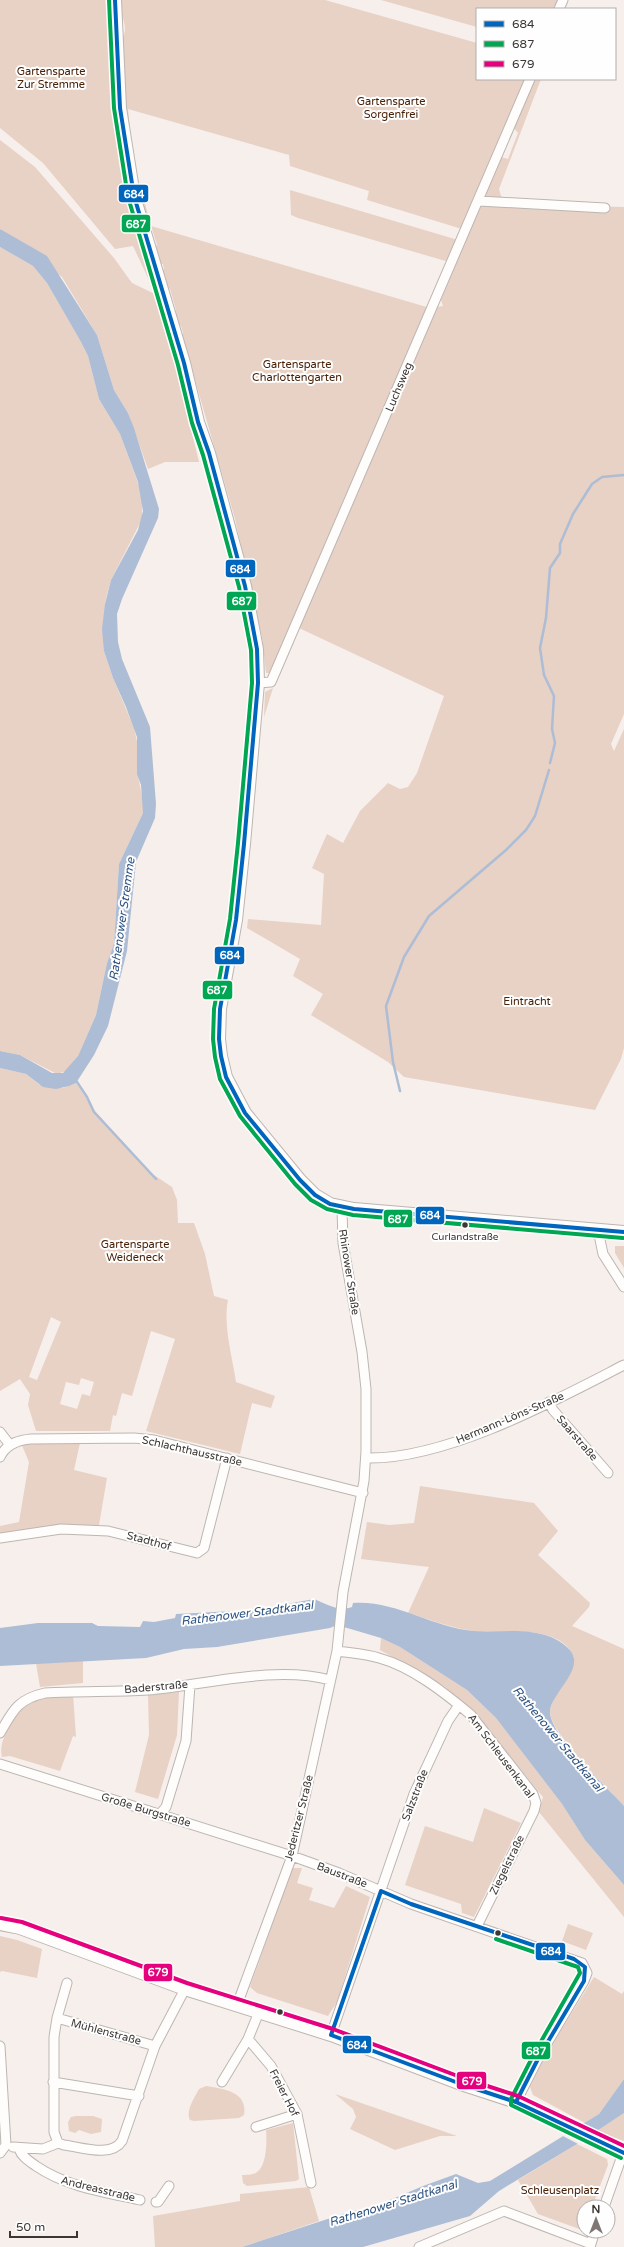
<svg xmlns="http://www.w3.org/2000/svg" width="624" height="2247" font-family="'Varela Round',sans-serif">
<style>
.green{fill:#e8d1c5;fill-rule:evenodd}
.water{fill:#adbdd5}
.pier{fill:#f7efeb}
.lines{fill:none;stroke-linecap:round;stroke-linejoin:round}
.stream{stroke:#adbdd5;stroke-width:2.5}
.minor-casing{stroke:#bcb6b2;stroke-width:11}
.major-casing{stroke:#bcb6b2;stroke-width:14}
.minor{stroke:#fefdfc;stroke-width:9}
.major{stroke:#fefdfc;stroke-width:12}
.bus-1-casing{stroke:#fefefe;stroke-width:7}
.bus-2-casing{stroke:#fefefe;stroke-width:7}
.bus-3-casing{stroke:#fefefe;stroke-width:7}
.bus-1{stroke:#0065bd;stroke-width:4}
.bus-2{stroke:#00a651;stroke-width:4}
.bus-3{stroke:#e5007d;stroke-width:4}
.bus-dot{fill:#3d3734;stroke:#fefefe;stroke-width:1.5}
.labels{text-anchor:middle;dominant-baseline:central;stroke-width:4;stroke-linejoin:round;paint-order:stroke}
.bus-label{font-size:10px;fill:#3d3734;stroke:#fefefe}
.park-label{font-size:11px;fill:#492107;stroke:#fefefe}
.street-label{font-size:11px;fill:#3d3734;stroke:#fefefe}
.water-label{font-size:12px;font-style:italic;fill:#2e5381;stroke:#fefefe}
.line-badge{stroke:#fefefe;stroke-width:1.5}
.badge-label{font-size:11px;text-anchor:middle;font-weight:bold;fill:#fff}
</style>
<rect width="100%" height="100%" fill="#f7efeb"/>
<path class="green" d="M0,0H109L115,130L131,211L152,282L149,280L133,246L115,249L43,163L0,128Z
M122,0H325L477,43V79H526L462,229L367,200L369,191L290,166L289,155L128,109L133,157L126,111L123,37C127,28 124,23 122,14C121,10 122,4 122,0Z
M381,0H560L556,9H477V27Z
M533,79H541L499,189L501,196L507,200L486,197L484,196L501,157L508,159L518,133L513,127Z
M0,140L35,167L114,258L132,283L157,295L184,386L188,417L199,462H165L148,469L128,413L114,390L97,335L62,277L0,229Z
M290,190L458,240L449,262L298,218L291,215Z
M144,200L151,226L430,308L272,673H266L262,637L235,519L182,335L183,333L181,326L178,324L175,312L176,310L170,289L166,287L162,270L164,269L163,264H159L155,247L157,245L151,226L148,225L142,203Z
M482,204L624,207V714L611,744L614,751L624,729V1048L621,1059L595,1110L404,1077L388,1062L311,1015L323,994L293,976L300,959L247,928L248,919L321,925L324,874L312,868L327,834L343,843L360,811L388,783L400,789L408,787L417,773L444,696L299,628L436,307L443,306L441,300L480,206Z
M0,247L33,266L47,283L81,342L88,356L99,399L120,434L142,494V519L111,580L107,594L105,604L104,651L113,678L134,728L138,746L137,770L143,802V813L119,864L114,945L107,963L96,1015L78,1056L66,1071L57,1074L20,1055L0,1051Z
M273,688L264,717L265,692Z
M0,1068L26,1074L40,1085L63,1088L76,1083L95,1111L151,1173L172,1187L177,1200L178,1223H194L205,1254L214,1296L228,1300C223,1326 232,1355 236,1382L275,1396L271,1408L252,1403L240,1454L146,1431L175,1339L151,1331L132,1396L122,1393L116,1416L113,1415L110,1431H36L28,1405L30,1394L20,1379L0,1391ZM51,1317L61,1322L37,1380L29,1377ZM81,1378L94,1382L90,1396L82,1394L77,1409L60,1404L66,1382L79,1385Z
M615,1246H624V1268L615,1253Z
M21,1443H80L74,1470L107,1478L99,1525H60L0,1535V1526L19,1522L29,1462Z
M420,1486L534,1503L558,1531L538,1555L590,1603L589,1607L572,1626L624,1649V1806C607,1787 553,1736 550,1713C549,1705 569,1667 574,1657C559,1622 501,1634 473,1631C451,1628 429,1619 408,1613L429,1567L361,1559L367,1522L389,1525L414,1523Z
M381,1638L400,1647L467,1690L496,1718L562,1804L585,1840L624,1885V1917L539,1812L543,1797L471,1709L444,1686L380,1650Z
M83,1661V1683L40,1687L36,1663Z
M179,1692L177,1735L158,1799L135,1792L149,1735L148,1695Z
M73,1694L76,1737L73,1736L60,1771L10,1756L2,1757C0,1749 2,1741 6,1733C25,1696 34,1698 73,1694Z
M484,1808L521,1823L474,1917L462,1913L461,1904L405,1885L425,1826L473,1842Z
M292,1868H302L297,1883L313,1888L309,1900L334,1908L346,1886L370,1897L337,2002L328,2016L257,1993L250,1987Z
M568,1924L593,1933L586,1950L562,1941Z
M0,1936L17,1940L42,1949L37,1978L2,1971L0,1972Z
M594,1977L622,1994L624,1991V2079L599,2114L585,2123L533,2095L530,2087L547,2053Z
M206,2086C223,2089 248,2091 244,2115L239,2118L194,2121L190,2120C185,2111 195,2097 199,2089Z
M335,2094L457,2136H440L395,2150L350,2129L356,2117L353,2109Z
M624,2113V2141L596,2131Z
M76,2116H93L102,2119L101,2132L91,2134L79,2130L75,2133L69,2131L68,2122L71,2117Z
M293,2123L299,2179L296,2181L247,2186L243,2183L242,2175C246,2175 254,2175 257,2172C267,2166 267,2139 266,2130Z
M577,2144L607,2159L608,2165L592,2207H584V2229L582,2230L538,2214L518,2180Z
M309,2187L319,2221L242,2247H155L153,2216L240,2201V2194Z"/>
<path class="water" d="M0,229L47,256L97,335L114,390L128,413L134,428L159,509L158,518L122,599L117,614L118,642L122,659L150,727L156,804L155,818L136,862L127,951L108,1026L94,1055L76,1083L69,1086L56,1089L43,1087L26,1074L0,1068V1051L20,1055L52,1073H63L78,1056L96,1015L107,963L114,944L119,864L143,813L141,785L137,774V737L126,707L113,678L104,651L102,629L105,604L111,580L138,530L143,511L138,482L120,434L99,399L88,356L81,342L47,283L33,266L0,247Z
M314,1599C327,1604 338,1612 352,1607L353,1603C395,1600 432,1627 473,1631C500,1633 525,1627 551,1637C558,1640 568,1646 572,1653C583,1672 548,1696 550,1714C554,1739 606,1786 624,1806V1885L585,1840L562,1804L496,1718L467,1690L400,1647L381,1638L337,1625L330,1628L217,1647L184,1649L146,1658L0,1666V1628L38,1623H92L98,1626L140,1627L143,1621L154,1622L175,1618L176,1614L234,1611L235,1614L242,1615L244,1612Z
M624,2079V2113L577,2144L499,2191L470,2216L363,2247H242L346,2213L376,2206L423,2186L456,2174L478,2183L490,2181L599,2114Z"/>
<path class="pier" d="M579,2124L597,2133L580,2145L561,2135Z"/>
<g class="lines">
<path class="stream" d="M550,763L555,743L552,729L554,696L544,675L540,648L546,618L550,568L560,553V544L573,514L592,484L602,477L624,475
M75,1079L87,1097L94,1112L156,1179
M400,1091L393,1062L386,1006L404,957L429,916L506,850L526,830L535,816L549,770"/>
<g class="minor-casing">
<path id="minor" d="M559,9L563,0
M479,201L605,208
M258,683L271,682L530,79
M598,1230L603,1254L624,1287
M549,1402L553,1410L608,1473
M0,1432L10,1445
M0,1457C6,1444 18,1440 31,1439L134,1438L154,1440L363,1493
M366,1458C446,1460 554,1401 624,1365
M0,1538L61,1529L108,1531L197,1553L204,1548L227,1458
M337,1651C350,1653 366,1654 379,1658C412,1667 445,1693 471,1715L533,1794L536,1803L534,1811L477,1926
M0,1733C13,1710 18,1699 45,1693C79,1691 114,1692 148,1690C205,1685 275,1665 330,1680
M0,1764L292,1856L339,1873L411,1904L582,1963L587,1973L584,1981L540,2055L516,2102
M160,1814L166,1807L186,1741L190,1685
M67,1983L57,2018L54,2037V2132L58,2143L64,2145C81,2147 111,2158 122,2141L155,2046L185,1989
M237,2005L292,1856L337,1651L343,1592L364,1481L366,1451V1389L362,1352L343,1243L342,1208
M259,2012L248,2039L271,2066L297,2114L311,2183
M57,2018L155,2046
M331,2035L414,1794L448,1721L459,1705
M0,2046L6,2145L0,2153
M53,2082L139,2096
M222,2082L248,2039
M256,2127L297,2114
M13,2147L43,2149L58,2143
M19,2149C22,2157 29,2161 36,2166C67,2187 104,2192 140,2200
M156,2202H158L169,2186
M604,2207L623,2153
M419,2247L504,2211L591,2244
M590,2247L595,2231"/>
</g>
<g class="major-casing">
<path id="major" d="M115,0L120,108L134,196L184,363L198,422L209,453L245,586L257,649L258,683L244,844L236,920L220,1009L219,1039L221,1056L226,1077L245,1113L300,1180L315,1195L330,1204L354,1209L624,1232
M0,1924L20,1928L185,1989L331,2035L461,2084L516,2102L624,2153"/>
</g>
<use href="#minor" class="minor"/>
<use href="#major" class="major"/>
<g class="bus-1-casing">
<path id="bus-1" d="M115,0L120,108L134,196L184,363L198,422L209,453L245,586L257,649L258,683L244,844L236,920L220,1009L219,1039L221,1056L226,1077L245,1113L300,1180L315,1195L330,1204L354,1209L624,1232
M381,1891L411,1904L574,1959L585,1967L584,1981L540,2055L516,2102L461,2084L331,2035Z
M516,2102L624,2153"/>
</g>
<g class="bus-2-casing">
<path id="bus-2" d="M109,0L114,108L128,197L178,365L192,423L203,455L239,587L251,650L252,683L238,843L230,919L214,1009L213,1039L215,1057L220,1079L240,1116L295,1184L311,1200L327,1209L353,1215L623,1238
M496,1939L572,1965L578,1967L580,1973L535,2052L511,2099V2105L621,2158"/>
</g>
<g class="bus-3-casing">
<path id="bus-3" d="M1,1918L22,1922L187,1983L333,2029L463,2078L518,2096L624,2146"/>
</g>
<use href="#bus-1" class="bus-1"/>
<use href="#bus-2" class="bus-2"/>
<use href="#bus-3" class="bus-3"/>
</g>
<g class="bus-dot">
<circle cx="465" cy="1225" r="3.5"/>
<circle cx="498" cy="1933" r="3.5"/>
<circle cx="280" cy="2012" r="3.5"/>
</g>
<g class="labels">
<g class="bus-label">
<text x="465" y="1237">Curlandstraße</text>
</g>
<g class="park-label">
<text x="51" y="71">Gartensparte<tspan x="51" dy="13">Zur Stremme</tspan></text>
<text x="391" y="101">Gartensparte<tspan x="391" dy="13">Sorgenfrei</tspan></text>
<text x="297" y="364">Gartensparte<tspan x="297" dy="13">Charlottengarten</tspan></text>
<text x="527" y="1001">Eintracht</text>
<text x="135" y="1244">Gartensparte<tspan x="135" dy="13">Weideneck</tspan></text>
<text x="560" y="2190">Schleusenplatz</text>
</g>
<g class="street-label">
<text transform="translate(399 387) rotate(-67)">Luchsweg</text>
<text transform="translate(349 1272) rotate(81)">Rhinower Straße</text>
<text transform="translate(510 1418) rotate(-23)">Hermann-Löns-Straße</text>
<text transform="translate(577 1438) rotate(49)">Saarstraße</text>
<text transform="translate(192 1451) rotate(13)">Schlachthausstraße</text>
<text transform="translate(149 1541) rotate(15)">Stadthof</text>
<text transform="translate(156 1687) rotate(-5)">Baderstraße</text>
<text transform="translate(501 1756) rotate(53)">Am Schleusenkanal</text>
<text transform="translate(415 1795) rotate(-69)">Salzstraße</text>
<text transform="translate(146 1810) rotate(17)">Große Burgstraße</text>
<text transform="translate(299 1818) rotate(-76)">Jederitzer Straße</text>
<text transform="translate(507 1865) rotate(-64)">Ziegelstraße</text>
<text transform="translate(342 1875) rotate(21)">Baustraße</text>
<text transform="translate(106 2032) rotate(15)">Mühlenstraße</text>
<text transform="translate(284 2093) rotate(63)">Freier Hof</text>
<text transform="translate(98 2189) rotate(14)">Andreasstraße</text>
</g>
<g class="water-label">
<text transform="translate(122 919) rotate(-82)">Rathenower Stremme</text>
<text transform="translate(247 1613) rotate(-7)">Rathenower Stadtkanal</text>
<text transform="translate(558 1739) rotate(50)">Rathenower Stadtkanal</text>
<text transform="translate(393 2203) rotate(-17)">Rathenower Stadtkanal</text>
</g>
</g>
<g class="line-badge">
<rect x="118" y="184" width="31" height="19" rx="4" fill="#0065bd"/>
<rect x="121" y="214" width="30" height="19" rx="4" fill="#00a651"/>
<rect x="225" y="559" width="31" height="19" rx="4" fill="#0065bd"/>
<rect x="226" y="591" width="31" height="20" rx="4" fill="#00a651"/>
<rect x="214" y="946" width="31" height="19" rx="4" fill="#0065bd"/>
<rect x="202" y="980" width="31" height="20" rx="4" fill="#00a651"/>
<rect x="415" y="1206" width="30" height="19" rx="4" fill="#0065bd"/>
<rect x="383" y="1209" width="30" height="19" rx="4" fill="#00a651"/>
<rect x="535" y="1942" width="31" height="19" rx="4" fill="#0065bd"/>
<rect x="143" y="1963" width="30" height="19" rx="4" fill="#e5007d"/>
<rect x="342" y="2035" width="30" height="19" rx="4" fill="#0065bd"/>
<rect x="521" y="2041" width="30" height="19" rx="4" fill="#00a651"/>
<rect x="456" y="2071" width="31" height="19" rx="4" fill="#e5007d"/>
</g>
<g class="badge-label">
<text x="134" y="198">684</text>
<text x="136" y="228">687</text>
<text x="240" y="573">684</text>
<text x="242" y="605">687</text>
<text x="230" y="959">684</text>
<text x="217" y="994">687</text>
<text x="430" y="1219">684</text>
<text x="398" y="1223">687</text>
<text x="551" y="1955">684</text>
<text x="158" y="1976">679</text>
<text x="357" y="2049">684</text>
<text x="536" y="2055">687</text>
<text x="472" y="2085">679</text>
</g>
<rect x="476" y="8" width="140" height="72" fill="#fefefe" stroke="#b1aead"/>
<rect x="484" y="21" width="20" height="6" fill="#0065bd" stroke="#b1aead"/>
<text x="512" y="28" font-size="12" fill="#3d3734">684</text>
<rect x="484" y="41" width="20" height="6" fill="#00a651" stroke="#b1aead"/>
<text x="512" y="48" font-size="12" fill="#3d3734">687</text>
<rect x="484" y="61" width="20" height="6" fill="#e5007d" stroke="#b1aead"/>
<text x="512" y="68" font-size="12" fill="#3d3734">679</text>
<g transform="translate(596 2219)"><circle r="19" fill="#fefefe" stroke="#b1aead"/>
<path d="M0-3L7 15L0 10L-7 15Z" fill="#7e7774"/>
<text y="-6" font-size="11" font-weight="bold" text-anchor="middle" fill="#3d3734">N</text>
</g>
<path d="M10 2231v6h67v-6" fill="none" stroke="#3d3734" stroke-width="2"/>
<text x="16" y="2231" font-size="12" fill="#3d3734" stroke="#fefefe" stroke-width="3" paint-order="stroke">50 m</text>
</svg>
